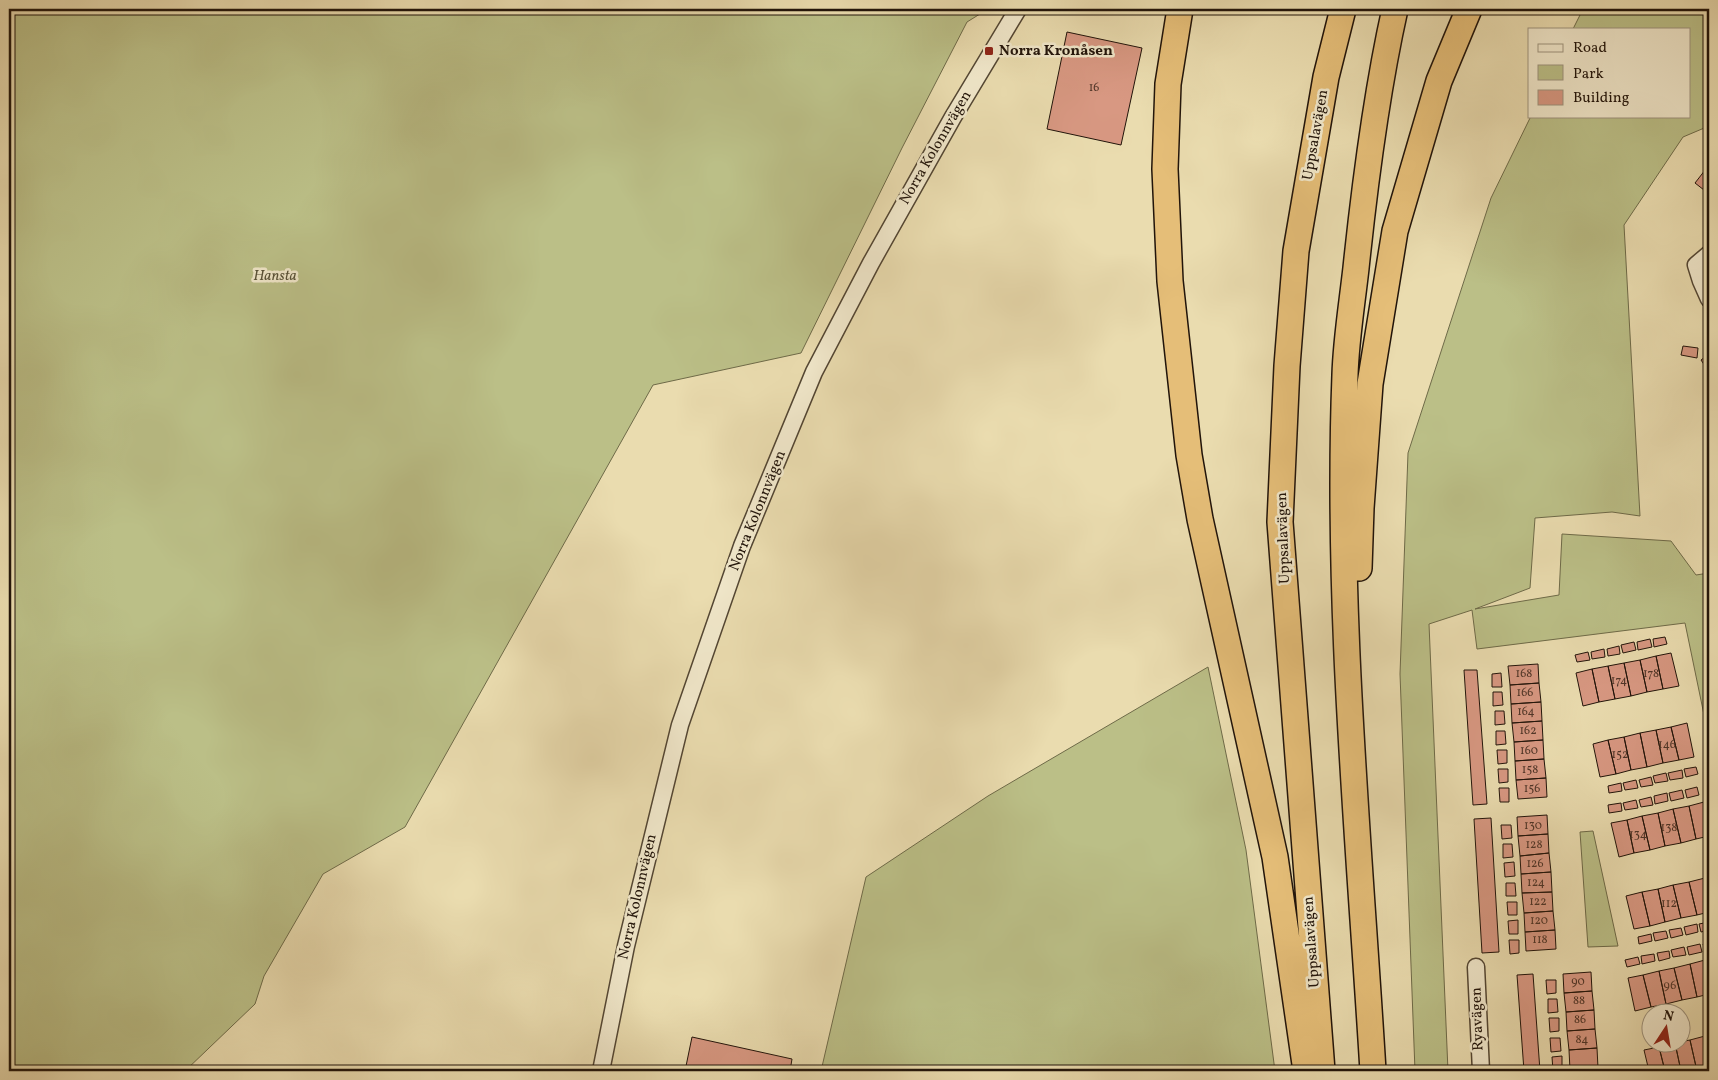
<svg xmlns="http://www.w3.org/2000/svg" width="1718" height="1080" font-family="Vollkorn,serif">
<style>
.green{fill:#bbbf87;stroke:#6e6a48}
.building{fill:#d89882;stroke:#21140a}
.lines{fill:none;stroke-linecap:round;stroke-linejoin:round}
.minor-casing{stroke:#534633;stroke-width:19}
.highway-casing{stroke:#21140a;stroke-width:28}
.minor{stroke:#f1e8cb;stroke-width:16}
.highway{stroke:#e5be78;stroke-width:25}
.poi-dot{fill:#8f2418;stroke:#f1e8cb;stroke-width:2}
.labels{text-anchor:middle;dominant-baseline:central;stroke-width:5;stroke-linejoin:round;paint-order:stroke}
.number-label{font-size:12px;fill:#4f3528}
.poi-label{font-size:15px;font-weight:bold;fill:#21140a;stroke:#f1e8cb;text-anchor:start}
.street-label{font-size:15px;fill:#21140a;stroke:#f1e8cb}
.park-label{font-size:15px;font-style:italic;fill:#575036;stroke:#f1e8cb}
</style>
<rect width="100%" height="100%" fill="#eadcaf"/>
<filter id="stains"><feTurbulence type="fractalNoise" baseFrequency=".004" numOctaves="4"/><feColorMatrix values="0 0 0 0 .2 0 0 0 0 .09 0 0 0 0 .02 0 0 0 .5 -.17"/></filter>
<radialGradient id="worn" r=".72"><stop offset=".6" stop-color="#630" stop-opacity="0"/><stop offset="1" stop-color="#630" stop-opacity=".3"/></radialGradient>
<path class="green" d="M9,9H988L967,22L902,148L801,353L653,385L405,827L323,874L264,976L255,1004L185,1071H9Z
M1583,9H1709V126L1683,137L1624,225L1640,516L1612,512L1535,518L1530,588L1475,609L1559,595L1562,534L1671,541L1696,575L1709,573V739L1685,623L1477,649L1472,610L1429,624L1448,1071H1415L1400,674L1408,453L1491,198L1531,116H1689V29H1573Z
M1208,667L1246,850L1275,1071H821L866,877L988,796Z
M1593,831L1618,946L1588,947L1580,832Z"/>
<path class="building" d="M1067,32L1142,48L1121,145L1047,129Z
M1709,165V184L1704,190L1695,183Z
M1683,346L1698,348L1697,358L1681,355Z
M1709,354V372L1701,360Z
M1665,637L1667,644L1654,647L1653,639Z
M1650,639L1652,647L1638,650L1637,642Z
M1634,642L1636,650L1623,653L1621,645Z
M1619,646L1620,654L1608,656L1607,649Z
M1604,649L1605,657L1592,659L1591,652Z
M1588,652L1590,660L1577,662L1575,655Z
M1671,653L1679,686L1663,689L1656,656Z
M1656,656L1663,689L1647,692L1640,660Z
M1640,660L1647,692L1631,696L1624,663Z
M1624,663L1631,696L1615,699L1608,666Z
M1538,664L1539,683L1510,685L1508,666Z
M1608,666L1615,699L1599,702L1592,669Z
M1592,669L1599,702L1583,706L1576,673Z
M1464,670H1477L1487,804L1473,805Z
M1501,673L1502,687H1492V674Z
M1539,683L1541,702L1511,704L1510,685Z
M1493,692H1502L1503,705L1493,706Z
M1541,702L1542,721L1512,723L1511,704Z
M1495,711H1504L1505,724L1495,725Z
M1542,721L1543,740L1514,742L1512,723Z
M1687,723L1694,757L1679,760L1671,727Z
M1671,727L1679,760L1663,763L1656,730Z
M1656,730L1663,763L1647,767L1640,733Z
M1496,731H1505L1506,744L1496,745Z
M1640,733L1647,767L1631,770L1624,737Z
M1624,737L1631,770L1616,774L1608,740Z
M1543,740L1544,759L1515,761L1514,742Z
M1608,740L1616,774L1600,777L1593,744Z
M1497,750H1507V763L1498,764Z
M1544,759L1546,778L1516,780L1515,761Z
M1696,767L1698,774L1686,777L1684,769Z
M1498,769H1508V782L1499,783Z
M1682,770L1683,778L1670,780L1668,773Z
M1666,773L1668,781L1655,783L1653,776Z
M1651,777L1653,785L1641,787L1639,780Z
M1546,778L1547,797L1518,799L1516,780Z
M1636,780L1638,788L1625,790L1623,783Z
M1621,783L1622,791L1609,793L1608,786Z
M1697,787L1699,795L1687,798L1685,790Z
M1499,788H1509V802H1500Z
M1682,790L1684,798L1671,801L1669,793Z
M1667,793L1668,801L1655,804L1654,796Z
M1651,797L1653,805L1641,807L1639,800Z
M1636,800L1638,808L1625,810L1623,803Z
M1704,802L1709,826V836L1696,839L1689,806Z
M1621,803L1622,811L1609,813L1608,805Z
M1689,806L1696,839L1681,843L1673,809Z
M1673,809L1681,843L1665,846L1658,813Z
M1658,813L1665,846L1650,850L1642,816Z
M1547,815L1548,834L1518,836L1517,817Z
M1642,816L1650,850L1634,853L1627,820Z
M1491,818L1499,952L1482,953L1474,819Z
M1627,820L1634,853L1619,857L1611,823Z
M1501,825H1511L1512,838L1502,839Z
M1548,834L1549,853L1520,856L1518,836Z
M1503,844H1512L1513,857L1503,858Z
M1549,853L1551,872L1521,874L1520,856Z
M1514,862L1515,876L1505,877L1504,863Z
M1551,872L1552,892L1522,893L1521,874Z
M1709,877V897L1705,878Z
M1705,878L1709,897V912L1697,915L1689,882Z
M1689,882L1697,915L1681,918L1673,885Z
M1506,883H1515L1516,896H1506Z
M1673,885L1681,918L1665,922L1658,889Z
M1658,889L1665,922L1650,926L1642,892Z
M1552,892L1553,911L1524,913L1522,893Z
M1642,892L1650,926L1634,929L1626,896Z
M1507,902H1517V915H1508Z
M1553,911L1555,930L1525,932L1524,913Z
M1518,920V934H1509L1508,921Z
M1709,922V930L1701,932L1699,924Z
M1697,924L1698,932L1686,935L1684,927Z
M1681,928L1683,935L1671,938L1669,930Z
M1555,930L1556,949L1526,951L1525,932Z
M1666,931L1668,938L1655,941L1653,933Z
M1651,934L1652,941L1639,944L1638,937Z
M1509,940H1519V953L1510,954Z
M1709,942V950L1705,951L1703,944Z
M1700,944L1702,952L1689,955L1687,947Z
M1684,947L1686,955L1673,957L1671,950Z
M1669,951L1670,958L1659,961L1657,953Z
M1654,954L1655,961L1642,964L1641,956Z
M1638,957L1640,964L1627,967L1625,960Z
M1705,960L1709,979V994L1697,997L1690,964Z
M1705,960H1709V979Z
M1690,964L1697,997L1682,1000L1674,968Z
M1674,968L1682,1000L1666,1004L1659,971Z
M1659,971L1666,1004L1651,1007L1643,975Z
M1591,972L1592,991L1564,993L1563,974Z
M1533,974L1540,1071H1524L1517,975Z
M1643,975L1651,1007L1635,1011L1628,978Z
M1546,980H1556V993L1547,994Z
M1592,991L1594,1010L1566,1012L1564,993Z
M1548,999H1557L1558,1012L1548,1013Z
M1594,1010L1595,1029L1567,1031L1566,1012Z
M1549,1018H1559V1031L1550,1032Z
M1595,1029L1597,1048L1569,1050L1567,1031Z
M1705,1036L1709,1053V1069L1697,1071L1690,1040Z
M692,1037L792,1059L790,1071H685Z
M1550,1038H1560L1561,1051L1551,1052Z
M1690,1040L1697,1071H1681L1675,1043Z
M1675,1043L1681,1071H1665L1659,1047Z
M1659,1047L1665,1071H1649L1644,1050Z
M1597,1048L1598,1068L1570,1070L1569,1050Z
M1562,1056V1070L1553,1071L1552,1057Z
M1598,1068L1599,1071H1570V1070Z"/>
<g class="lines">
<g class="minor-casing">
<path id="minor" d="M1709,254L1696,265L1701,281L1709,299
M1476,967L1481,1071
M601,1071L626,946L680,725L742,546L814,372L871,263L953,117L1018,9"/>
</g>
<g class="highway-casing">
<path id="highway" d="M1180,9L1168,84L1165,169L1170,281L1189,455L1200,519L1275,857L1306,1071
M1359,568L1361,508L1370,384L1395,231L1439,81L1469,9
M1322,1071L1280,522L1287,366L1296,251L1326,77L1343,9
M1373,1071C1359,840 1336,607 1345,375C1346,340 1352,304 1356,268C1365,182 1376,94 1395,9"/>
</g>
<use href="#minor" class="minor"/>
<use href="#highway" class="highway"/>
</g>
<rect class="poi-dot" x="984" y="46" width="10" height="10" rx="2.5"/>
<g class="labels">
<g class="number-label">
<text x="1094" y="88">16</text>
<text x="1524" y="674">168</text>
<text x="1651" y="674">178</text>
<text x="1619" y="681">174</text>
<text x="1525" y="693">166</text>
<text x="1526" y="712">164</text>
<text x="1528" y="731">162</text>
<text x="1667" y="745">146</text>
<text x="1529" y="751">160</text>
<text x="1620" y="755">152</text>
<text x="1530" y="770">158</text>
<text x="1532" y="789">156</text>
<text x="1533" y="826">130</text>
<text x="1669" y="828">138</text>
<text x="1638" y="835">134</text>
<text x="1534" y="845">128</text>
<text x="1535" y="864">126</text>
<text x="1536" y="883">124</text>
<text x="1538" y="902">122</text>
<text x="1669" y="904">112</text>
<text x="1539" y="921">120</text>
<text x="1540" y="940">118</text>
<text x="1578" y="982">90</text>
<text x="1670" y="986">96</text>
<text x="1579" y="1001">88</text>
<text x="1580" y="1020">86</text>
<text x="1582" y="1040">84</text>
</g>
<g class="poi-label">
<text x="999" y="51">Norra Kronåsen</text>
</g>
<g class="street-label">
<text transform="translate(1316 135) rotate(-80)">Uppsalavägen</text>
<text transform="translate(936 148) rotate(-60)">Norra Kolonnvägen</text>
<text transform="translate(758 511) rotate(-68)">Norra Kolonnvägen</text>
<text transform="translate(1284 538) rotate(-92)">Uppsalavägen</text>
<text transform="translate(638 897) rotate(-77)">Norra Kolonnvägen</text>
<text transform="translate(1312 942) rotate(-94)">Uppsalavägen</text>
<text transform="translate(1478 1019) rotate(-92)">Ryavägen</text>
</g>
<g class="park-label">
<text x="275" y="276">Hansta</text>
</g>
</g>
<rect width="1718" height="1080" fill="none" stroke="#eadcaf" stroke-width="30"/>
<rect x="10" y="10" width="1698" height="1060" fill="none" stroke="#21140a" stroke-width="2.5"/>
<rect x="15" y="15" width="1688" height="1050" fill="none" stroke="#21140a"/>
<rect x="1528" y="28" width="162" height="90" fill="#f1e8cb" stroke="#9e937e"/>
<rect x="1538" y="44" width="25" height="8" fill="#f1e8cb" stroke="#9e937e"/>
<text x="1573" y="52" font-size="15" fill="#21140a">Road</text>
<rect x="1538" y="65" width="25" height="15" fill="#bbbf87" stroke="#9e937e"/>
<text x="1573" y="78" font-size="15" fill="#21140a">Park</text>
<rect x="1538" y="90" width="25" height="15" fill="#d89882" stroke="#9e937e"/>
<text x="1573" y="102" font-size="15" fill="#21140a">Building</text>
<g transform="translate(1666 1028) rotate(12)"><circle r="24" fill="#f1e8cb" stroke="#9e937e"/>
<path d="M0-4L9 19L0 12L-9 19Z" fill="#8f2418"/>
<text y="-8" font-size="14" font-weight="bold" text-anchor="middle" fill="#21140a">N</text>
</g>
<rect width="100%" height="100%" filter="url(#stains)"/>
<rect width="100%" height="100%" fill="url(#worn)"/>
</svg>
